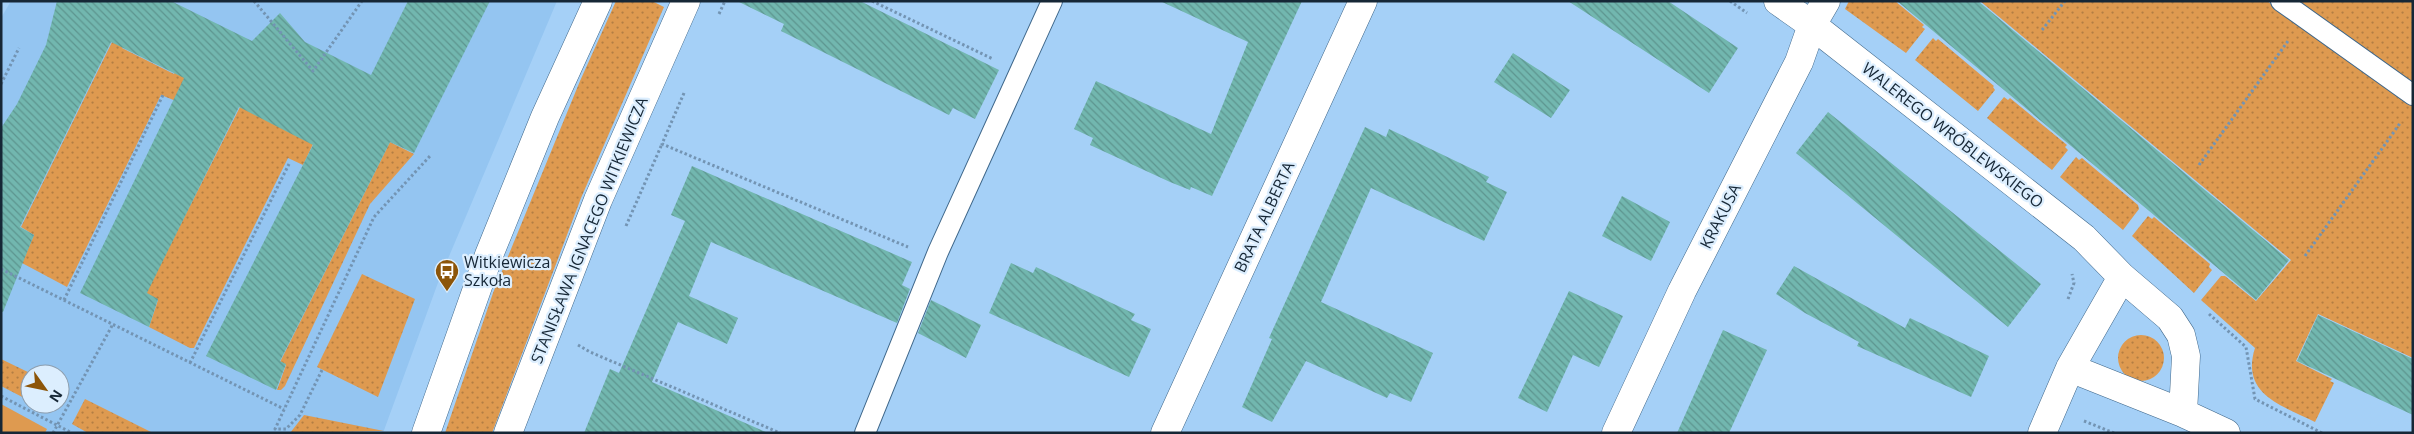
<svg xmlns="http://www.w3.org/2000/svg" width="2414" height="434" font-family="'Open Sans',sans-serif">
<style>
.built{fill:#94c5f1;fill-rule:evenodd}
.grass{fill:url(#grass-dots)}
.pitch{fill:#de9a50}
.building{fill:url(#building-back-hatch)}
.lines{fill:none;stroke-linecap:round;stroke-linejoin:round}
.lane-casing{stroke:#3f678a;stroke-width:22}
.street-casing{stroke:#3f678a;stroke-width:29}
.secondary-casing{stroke:#3f678a;stroke-width:29}
.path{stroke:#7394b3;stroke-width:3;stroke-dasharray:2.5 2.5;stroke-linecap:butt}
.lane{stroke:#fff;stroke-width:20}
.street{stroke:#fff;stroke-width:28}
.secondary{stroke:#fff;stroke-width:28}
.labels{text-anchor:middle;dominant-baseline:central;stroke-width:4.5;stroke-linejoin:round;paint-order:stroke}
.street-label{font-size:16px;fill:#162736;stroke:#dceefe}
.poi-label{font-size:16px;fill:#162736;stroke:#dceefe;text-anchor:start}
</style>
<defs>
<pattern id="grass-dots" width="8" height="8" patternUnits="userSpaceOnUse" patternTransform="scale(1.25)"><rect width="8" height="8" fill="#de9a50"/><path d="M2 2h.1M6 6h.1" fill="none" stroke="#b37e43" stroke-width="1.8" stroke-linecap="round"/></pattern>
<pattern id="building-back-hatch" width="6" height="6" patternUnits="userSpaceOnUse" patternTransform="scale(1.25)"><rect width="6" height="6" fill="#72b7af"/><path d="M-1 5l2 2M0 0l6 6M5-1l2 2" fill="none" stroke="#5d958f"/></pattern>
</defs>
<rect width="100%" height="100%" fill="#a5d0f7"/>
<path class="built" d="M11,1H557L439,280L383,433H1V18ZM30,374H60V404H30Z"/>
<path class="grass" d="M616,1H652L664,7L581,198L492,433H445L493,293L580,81Z
M1849,1H1895L1924,25L1922,27L1925,29L1906,53L1845,9Z
M1980,1H2267L2413,105V358L2318,314L2296,361L2332,379L2330,381L2334,383L2315,422C2283,406 2240,395 2255,348L2201,300L2221,276H2225L2256,301L2291,260Z
M2296,1H2413V83Z
M1933,38L1936,41L1938,39L1994,86L1993,87L1995,90L1978,111L1915,60Z
M113,40L123,44L122,48L174,74L176,70L188,76L176,101L161,95L67,287L22,263L34,235L21,227Z
M2004,97L2008,100L2010,98L2067,145L2065,147L2068,150L2052,170L1987,118Z
M242,103L315,140L303,165L288,158L194,348H190L149,327L158,300L146,293Z
M390,142L414,154L370,204L285,386L281,390H277L286,365L280,362Z
M2076,157L2079,160L2082,158L2138,205L2139,209L2123,230L2060,177Z
M2148,216L2152,219L2154,217L2210,264L2209,267L2212,270L2194,293L2132,236Z
M362,274L415,299L378,397L317,367Z
M2118 358a23 23 0 1 1 46 0a23 23 0 1 1-46 0Z
M1,359L32,374H30V401L1,386Z
M85,399L153,433H88L72,424Z
M304,415L384,431L290,433Z"/>
<path class="pitch" d="M1,404L47,429L45,433H1Z"/>
<path class="building" d="M57,1H171L252,41L280,13L305,42L371,75L408,1H490L414,153L390,142L280,361L286,364L276,390L206,356L313,145L239,107L147,293L158,299L149,327L80,293L184,78L111,42L20,227L34,235L3,312H1V128L17,104L46,45Z
M737,1H860L999,70L975,119L953,108L949,115L781,31L784,24Z
M1160,1H1302L1212,196L1191,187L1190,190L1170,182L1090,145L1093,138L1074,129L1096,81L1211,134L1248,42Z
M1568,1H1668L1738,48L1709,93Z
M1897,1H1978L2289,260L2256,300Z
M1513,53L1570,90L1551,118L1494,82Z
M1828,112L2041,284L2008,327L1796,153Z
M1365,127L1386,137L1389,129L1489,177L1486,182L1507,192L1484,241L1371,188L1321,302L1433,353L1411,402L1390,393L1387,398L1306,361L1272,422L1242,407L1272,339L1269,338Z
M692,166L912,262L902,285L910,289L897,323L711,242L689,296L738,318L727,344L678,322L652,382L768,433H584L610,369L619,373L685,221L671,215Z
M1622,196L1670,222L1651,261L1602,236Z
M1011,263L1033,273L1036,267L1063,280L1135,314L1131,320L1151,329L1129,377L989,313Z
M1794,266L1905,328L1910,318L1989,356L1971,397L1857,346L1859,342L1805,313L1776,294Z
M1569,291L1623,316L1599,367L1573,355L1547,412L1518,398Z
M931,300L981,325L966,358L918,333Z
M2318,315L2413,359V415L2297,361Z
M1723,330L1767,350L1729,433H1677Z"/>
<g class="lines">
<g class="lane-casing">
<path id="lane" d="M2281,1L2413,95
M865,433L938,252L1052,1"/>
</g>
<g class="street-casing">
<path id="street" d="M1778,1L1812,25L2084,238L2122,277L2170,318L2181,335L2186,356L2183,413L2070,368L2122,277
M2183,413L2226,433
M1165,433L1363,1
M1616,433L1682,291L1799,62L1812,25L1826,1
M2042,433L2070,368"/>
</g>
<g class="secondary-casing">
<path id="secondary" d="M426,433L489,255L545,117L598,1
M508,433L598,200L686,1"/>
</g>
<path class="path" d="M254,1L313,71L362,1
M872,1L993,59
M1730,1L1747,13
M719,14L725,1
M2042,30L2065,1
M1,84L19,48
M684,93L662,144L908,247
M2199,165L2288,41
M626,226L662,144
M2305,256L2401,122
M1,269L284,409
M2068,299L2074,283L2072,274
M64,300L163,95
M2209,314L2246,347L2255,399L2322,433
M578,345L590,352L780,433
M190,363L289,164
M322,370L300,415L286,429H275L374,217L430,156
M1,396L72,433
M2084,421L2114,433
M53,433L113,324"/>
<use href="#lane" class="lane"/>
<use href="#street" class="street"/>
<use href="#secondary" class="secondary"/>
</g>
<defs>
<g id="bus-pin" transform="scale(1.25)"><path d="M0 17L-7.5 6A9.5 9.5 0 1 1 7.5 6Z" fill="#8c5509" stroke="#dceefe"/><path d="M-5-6H5V4H4V6H2V4H-2V6H-4V4H-5ZM-3.5-4V0h7V-4ZM-3.5 1.2v1.5H-2V1.2ZM2 1.2v1.5H3.5V1.2Z" fill="#fff"/></g>
</defs>
<g fill-rule="evenodd">
<use href="#bus-pin" x="447" y="271"/>
</g>
<g class="labels">
<g class="street-label">
<text transform="translate(1953 135) rotate(38)">WALEREGO WRÓBLEWSKIEGO</text>
<text transform="translate(1720 216) rotate(-63)">KRAKUSA</text>
<text transform="translate(1264 217) rotate(-65)">BRATA ALBERTA</text>
<text transform="translate(589 230) rotate(-68)">STANISŁAWA IGNACEGO WITKIEWICZA</text>
</g>
<g class="poi-label">
<text x="464" y="262">Witkiewicza<tspan x="464" dy="18">Szkoła</tspan></text>
</g>
</g>
<rect width="2414" height="434" fill="none" stroke="#162736" stroke-width="5"/>
<g transform="translate(45 389) rotate(123)"><circle r="24" fill="#dceefe" stroke="#8d9eae"/>
<path d="M0-4L9 19L0 12L-9 19Z" fill="#8c5509"/>
<text y="-8" font-size="14" font-weight="bold" text-anchor="middle" fill="#162736">N</text>
</g>
</svg>
